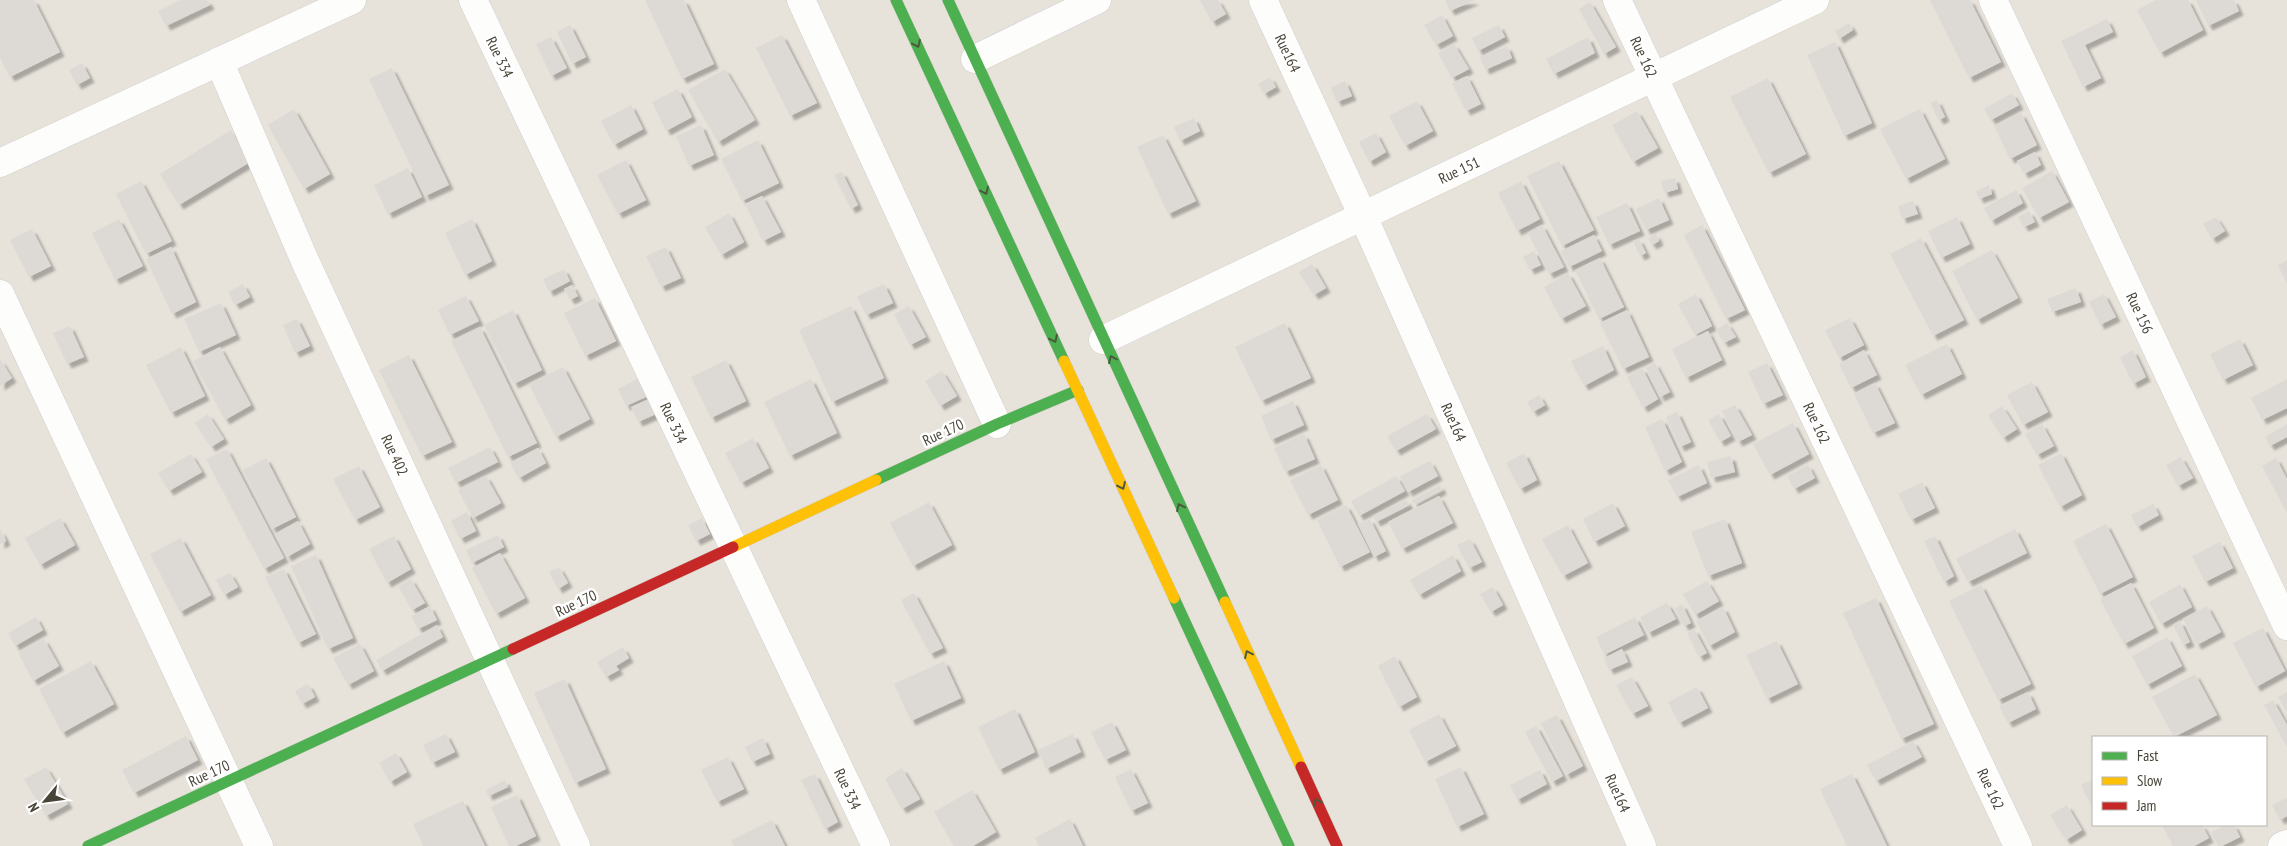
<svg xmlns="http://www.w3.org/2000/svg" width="2287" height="846" font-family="'PT Sans Narrow',sans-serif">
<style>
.residential{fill:#e7e3db;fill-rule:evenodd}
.building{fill:#dddad5;filter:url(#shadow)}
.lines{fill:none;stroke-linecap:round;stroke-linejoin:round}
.street-casing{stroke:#d1cfcb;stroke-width:29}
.fast-casing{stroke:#d2cec4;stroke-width:12}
.slow-casing{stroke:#d2cec4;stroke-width:12}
.jam-casing{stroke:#d2cec4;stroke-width:12}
.street{stroke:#fdfdfc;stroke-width:28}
.fast{stroke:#4caf50;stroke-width:11}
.slow{stroke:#ffc107;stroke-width:11}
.jam{stroke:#c62828;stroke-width:11}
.oneway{stroke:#4a593d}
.labels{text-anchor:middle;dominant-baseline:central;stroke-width:5;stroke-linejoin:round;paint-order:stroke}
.street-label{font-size:15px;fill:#494438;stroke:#fff}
</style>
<defs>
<filter id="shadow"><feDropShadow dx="4.5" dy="4.5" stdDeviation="1" flood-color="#0004"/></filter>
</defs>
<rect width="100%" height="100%" fill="#f3f1ed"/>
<path class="residential" d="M0,0H2287V846H0ZM2093,737H2266V825H2093Z"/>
<path class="building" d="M0,0H34L60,52L10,77L0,58Z
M181,0H207L210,5L166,26L158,11Z
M645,0H684L714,64L682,79Z
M1200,0H1218L1226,14L1212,22Z
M1445,0H1475L1450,11Z
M1930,0H1970L2001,62L1969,78Z
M2156,0H2188L2203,30L2160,53L2137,10Z
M2196,0H2234L2239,11L2208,26Z
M1590,2L1616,47L1604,54L1579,9Z
M1442,15L1453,36L1436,45L1424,25Z
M2107,19L2113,32L2085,45L2101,78L2083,87L2061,41Z
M1849,23L1853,30L1839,39L1835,31Z
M570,25L586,57L572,64L557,32Z
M1499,25L1505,37L1478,51L1472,38Z
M782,35L817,103L790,116L756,48Z
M551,37L567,68L551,76L536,44Z
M1588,37L1595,53L1554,74L1546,59Z
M1835,42L1872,123L1844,136L1807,55Z
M1454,44L1469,69L1452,78L1438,53Z
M1507,46L1512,58L1485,70L1480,57Z
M82,63L90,78L77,85L69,70Z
M392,68L449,185L425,196L369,79Z
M725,69L755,120L718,142L688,90Z
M1467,76L1481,104L1466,111L1452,83Z
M1270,77L1276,87L1264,94L1258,84Z
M1768,78L1806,154L1769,173L1730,97Z
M1345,81L1352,96L1337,102L1331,88Z
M678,89L692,117L666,131L652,102Z
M2012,93L2019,105L1991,120L1984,109Z
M1937,100L1945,117L1939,120L1930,103Z
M1417,101L1433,131L1405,146L1389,116Z
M631,105L643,129L614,145L601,121Z
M294,109L330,174L304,189L268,125Z
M1920,109L1945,159L1906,179L1880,129Z
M1637,111L1658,148L1633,162L1612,125Z
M2021,113L2037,145L2010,159L1994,126Z
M1194,118L1200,131L1180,141L1174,127Z
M701,125L714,155L689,166L676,136Z
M231,130L250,162L179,205L160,174Z
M1376,133L1386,152L1369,162L1359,142Z
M1163,135L1196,201L1168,214L1137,147Z
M758,140L779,183L742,201L721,159Z
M2035,152L2041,165L2024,174L2017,161Z
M626,160L646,200L618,214L597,175Z
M1559,161L1594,230L1562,246L1527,176Z
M408,168L422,197L388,214L374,185Z
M2052,171L2069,202L2039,218L2022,188Z
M842,172L858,205L851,209L834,175Z
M1675,178L1678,189L1664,193L1661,181Z
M141,181L172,241L146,254L116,194Z
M1521,181L1540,219L1517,231L1498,193Z
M1989,185L1992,194L1979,199L1976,191Z
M2016,190L2023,203L1991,221L1984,208Z
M762,196L781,232L763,241L745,204Z
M1659,198L1669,220L1646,230L1636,209Z
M1913,201L1918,214L1902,219L1898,206Z
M1627,203L1640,231L1609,245L1596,217Z
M2029,211L2035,222L2024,227L2018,217Z
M729,213L744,242L721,255L705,227Z
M1957,217L1970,244L1941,258L1928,231Z
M2216,217L2225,231L2212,239L2203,224Z
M119,219L143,266L115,280L92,233Z
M472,219L492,261L465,275L445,233Z
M1542,225L1564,267L1549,274L1528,233Z
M1702,225L1745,310L1726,319L1684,235Z
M32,229L51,266L29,277L10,240Z
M1656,234L1659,241L1652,245L1648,239Z
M1594,235L1602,251L1569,267L1561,251Z
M1921,238L1964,320L1933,336L1890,254Z
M1639,239L1646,253L1640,256L1633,241Z
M171,247L196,302L172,314L146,259Z
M666,247L681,278L661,287L646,256Z
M1992,250L2018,298L1977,320L1952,271Z
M1534,251L1541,265L1530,270L1523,257Z
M1600,258L1624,307L1599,319L1575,270Z
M2287,260V284L2278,265Z
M1312,264L1326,288L1314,295L1299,272Z
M564,269L570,281L549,292L543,279Z
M1568,273L1586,306L1561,319L1544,287Z
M243,284L250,297L235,305L228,292Z
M884,284L893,303L866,315L857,296Z
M572,285L578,296L570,300L564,289Z
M2076,288L2081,302L2052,312L2047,299Z
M1696,294L1712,326L1695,335L1678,304Z
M2104,294L2116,317L2100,325L2089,302Z
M466,296L479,321L450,335L438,310Z
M595,298L616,341L585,356L564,313Z
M221,303L236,335L199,352L184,319Z
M851,306L884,378L832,402L799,330Z
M909,306L926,337L910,345L894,314Z
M513,310L542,370L514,384L484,325Z
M1627,310L1649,357L1623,369L1600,323Z
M1850,318L1864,345L1839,358L1825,330Z
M297,319L310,346L295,353L283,325Z
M1285,323L1311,378L1261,401L1235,347Z
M1727,323L1736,337L1724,343L1716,330Z
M70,326L84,357L67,364L53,333Z
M480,327L537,443L508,457L451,341Z
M1708,331L1722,360L1686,378L1672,349Z
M2240,339L2253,365L2223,380L2210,354Z
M1947,344L1962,374L1921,395L1905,365Z
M1603,346L1614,370L1584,386L1571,361Z
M181,347L205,396L171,413L146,365Z
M220,347L251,405L225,420L193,361Z
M1864,350L1877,375L1851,388L1839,364Z
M2133,350L2146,377L2133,384L2120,357Z
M409,355L452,442L422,456L379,370Z
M0,359L12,378L0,386Z
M726,360L746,401L711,418L691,377Z
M1655,363L1670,392L1660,397L1646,368Z
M1767,363L1783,395L1763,404L1748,372Z
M563,367L590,419L556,437L529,384Z
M1642,368L1658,399L1643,408L1627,377Z
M942,371L957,396L940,406L925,381Z
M639,378L648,396L626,406L618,389Z
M811,379L837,433L790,456L764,402Z
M2287,379V408L2262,420L2251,398Z
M2032,382L2048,412L2023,425L2007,395Z
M1875,383L1895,423L1873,433L1854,394Z
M1539,395L1545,405L1533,412L1527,402Z
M649,399L656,414L638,422L631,407Z
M1293,401L1304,425L1271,440L1261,416Z
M1735,405L1752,435L1738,442L1722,411Z
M2002,406L2017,429L2003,438L1988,415Z
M1677,412L1691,442L1680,447L1666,417Z
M208,414L224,439L211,447L195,423Z
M1427,414L1436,429L1396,451L1387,436Z
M1719,414L1731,436L1720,442L1708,420Z
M1662,419L1682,462L1665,471L1645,427Z
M1793,423L1809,454L1770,475L1753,444Z
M2042,424L2054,446L2037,455L2025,434Z
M2287,424V437L2270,446L2265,437Z
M1304,434L1315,459L1285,472L1274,448Z
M753,438L769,468L741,483L725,453Z
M490,447L498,462L456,483L448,468Z
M538,448L546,463L519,478L510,463Z
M227,449L284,558L264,569L206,459Z
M1524,453L1537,480L1520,489L1506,463Z
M2061,453L2082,495L2060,507L2038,465Z
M191,454L202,472L169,491L158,473Z
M1731,456L1735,472L1711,478L1707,462Z
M2181,457L2193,478L2178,486L2166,465Z
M266,458L296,517L272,529L243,470Z
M2276,458L2287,479V513L2262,466Z
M1430,461L1438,476L1408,492L1400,476Z
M1321,465L1338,500L1308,515L1290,480Z
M1699,465L1707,483L1677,497L1668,480Z
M1808,465L1815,478L1794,489L1787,476Z
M359,466L380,507L355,520L333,479Z
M486,476L501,503L473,518L458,490Z
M1396,476L1405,491L1359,516L1351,501Z
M1922,482L1935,508L1911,520L1898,494Z
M1440,485L1442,490L1414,504L1412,500Z
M1439,496L1453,523L1402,549L1388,522Z
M1406,500L1409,505L1376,522L1373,516Z
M929,502L952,545L913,566L890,523Z
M1613,503L1625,526L1594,542L1583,519Z
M2153,504L2159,515L2137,527L2131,515Z
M1346,505L1370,552L1340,567L1317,520Z
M467,512L476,531L460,539L451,521Z
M60,518L75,545L40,565L25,538Z
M702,518L710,534L696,541L688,525Z
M1370,519L1386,551L1374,557L1358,524Z
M1725,519L1742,563L1708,576L1691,532Z
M298,521L310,544L287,557L275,534Z
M2106,524L2133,577L2100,594L2073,541Z
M1568,525L1588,563L1563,576L1542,539Z
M0,529L6,541L0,544Z
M2015,529L2027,553L1968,582L1956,559Z
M498,535L504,547L472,563L466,550Z
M394,536L411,569L387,583L369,549Z
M1935,536L1954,576L1944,582L1924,541Z
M181,538L211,595L180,612L150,554Z
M1470,539L1482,562L1469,568L1457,545Z
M2220,542L2233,568L2205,582L2192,556Z
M500,553L525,598L496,614L472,568Z
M316,555L353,638L328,649L291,566Z
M1453,555L1461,571L1419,595L1410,580Z
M559,567L568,583L558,589L549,572Z
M284,569L316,634L298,643L265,577Z
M230,573L238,587L224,595L216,580Z
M411,579L425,603L412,610L398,586Z
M1707,581L1719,601L1695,615L1683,594Z
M2131,583L2154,628L2124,644L2100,599Z
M2180,584L2192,607L2161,624L2149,602Z
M1981,585L2031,684L1998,700L1949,601Z
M1493,587L1503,605L1491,612L1480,594Z
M914,593L943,648L930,654L901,600Z
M1876,598L1934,724L1901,739L1843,613Z
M1667,603L1676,619L1648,633L1640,617Z
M1682,604L1691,623L1684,626L1675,608Z
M430,606L437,620L418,629L411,616Z
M2207,606L2221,632L2197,645L2183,619Z
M1723,607L1735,632L1709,646L1696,621Z
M36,617L43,630L15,646L8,633Z
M1635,617L1644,635L1604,655L1596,637Z
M2180,621L2190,642L2183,645L2173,625Z
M437,625L443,637L382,671L376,660Z
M2263,628L2285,671L2256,687L2233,643Z
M1694,629L1707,653L1699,657L1687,633Z
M2167,637L2182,666L2147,685L2132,656Z
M44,639L59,666L33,681L18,652Z
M1777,641L1798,684L1767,699L1746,655Z
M360,644L374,671L348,685L333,658Z
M623,647L629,658L616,666L619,670L606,677L597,662Z
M1622,649L1628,662L1609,670L1604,658Z
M1395,656L1417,697L1399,707L1378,666Z
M91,661L114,704L62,733L39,689Z
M944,661L961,698L911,721L894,684Z
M2195,674L2217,715L2174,737L2152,697Z
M1632,677L1648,706L1632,714L1616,685Z
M565,679L606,769L575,783L534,693Z
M308,684L315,697L302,704L295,691Z
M1697,687L1708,708L1679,723L1668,702Z
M2028,692L2036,709L2008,723L1999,706Z
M2287,692V713L2278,697Z
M2273,700L2287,725V747L2264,705Z
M1015,709L1035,752L999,770L978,727Z
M1439,714L1456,746L1425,762L1409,730Z
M1557,715L1583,766L1566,775L1541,723Z
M1112,722L1126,750L1105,760L1091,732Z
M1536,726L1563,776L1552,782L1525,732Z
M446,734L455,752L432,763L423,745Z
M1073,734L1081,752L1046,769L1038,750Z
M186,736L198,760L134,793L122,770Z
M763,738L770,754L752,762L745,747Z
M1913,741L1922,757L1876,781L1867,765Z
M396,753L407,772L390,782L379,763Z
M728,757L744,789L717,802L701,770Z
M46,767L68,804L46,816L24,779Z
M1461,767L1484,814L1457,827L1435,779Z
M902,768L920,799L902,809L885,779Z
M1131,769L1148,803L1131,811L1115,777Z
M1540,770L1547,784L1517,800L1510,785Z
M815,774L838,822L825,829L801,780Z
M1852,774L1887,846H1847L1820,789Z
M2093,779V810L2081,785Z
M505,780L508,787L488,796L486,790Z
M972,790L996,832L973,846H954L934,812Z
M517,795L536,836L516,846H509L491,807Z
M2287,798V816L2280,820L2272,805Z
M463,801L485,846H423L413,824Z
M2067,805L2082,830L2066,840L2050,815Z
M1070,819L1083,846H1039L1035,838Z
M772,820L785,846H734L731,840Z
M2162,825H2202L2209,838L2194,846H2173Z
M2225,825H2234L2240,837L2222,846H2218L2211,832Z"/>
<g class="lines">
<g class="street-casing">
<path id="street" d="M473,0L876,846
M801,0L997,424
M1263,0L1363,216L1642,846
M1617,0L2018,846
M1993,0L2287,626
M975,59L1097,0
M219,61L305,261L576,846
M0,163L352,0
M0,294L259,846
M1103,340L1815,0
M2282,846L2287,844"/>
</g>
<g class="fast-casing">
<path id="fast" d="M896,0L1064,361
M948,0L1225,602
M876,480L997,424L1078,390
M1174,598L1289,846
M88,846L513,649"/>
</g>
<g class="slow-casing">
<path id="slow" d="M1064,361L1174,598
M733,547L876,480
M1225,602L1301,767"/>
</g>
<g class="jam-casing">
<path id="jam" d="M513,649L733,547
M1301,767L1337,846"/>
</g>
<use href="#street" class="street"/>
<use href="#fast" class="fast"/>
<use href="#slow" class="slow"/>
<use href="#jam" class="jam"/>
</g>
<defs><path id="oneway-chevron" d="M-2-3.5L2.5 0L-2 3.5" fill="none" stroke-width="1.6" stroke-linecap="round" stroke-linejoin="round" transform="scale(1.25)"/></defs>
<g class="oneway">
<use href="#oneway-chevron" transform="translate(917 44) rotate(65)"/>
<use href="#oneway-chevron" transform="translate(985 191) rotate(65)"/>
<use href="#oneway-chevron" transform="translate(1054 339) rotate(65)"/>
<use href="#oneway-chevron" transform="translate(1112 359) rotate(-115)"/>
<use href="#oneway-chevron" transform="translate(1122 486) rotate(65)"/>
<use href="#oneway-chevron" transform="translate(1180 507) rotate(-115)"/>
<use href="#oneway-chevron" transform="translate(1248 654) rotate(-115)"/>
<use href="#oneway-chevron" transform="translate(1317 802) rotate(-115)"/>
</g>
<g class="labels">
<g class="street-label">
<text transform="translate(1288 53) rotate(65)">Rue164</text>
<text transform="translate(500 57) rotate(64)">Rue 334</text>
<text transform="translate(1644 57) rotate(65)">Rue 162</text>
<text transform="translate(1459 170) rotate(-25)">Rue 151</text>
<text transform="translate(2140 313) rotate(65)">Rue 156</text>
<text transform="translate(1454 422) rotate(66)">Rue164</text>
<text transform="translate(674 423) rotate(65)">Rue 334</text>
<text transform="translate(1817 423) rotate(65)">Rue 162</text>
<text transform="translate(943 432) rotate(-25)">Rue 170</text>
<text transform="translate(395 455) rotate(65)">Rue 402</text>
<text transform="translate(576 603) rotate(-25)">Rue 170</text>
<text transform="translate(209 773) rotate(-25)">Rue 170</text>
<text transform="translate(848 789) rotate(65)">Rue 334</text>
<text transform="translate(1991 789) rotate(65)">Rue 162</text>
<text transform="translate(1618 793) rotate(66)">Rue164</text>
</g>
</g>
<rect x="2092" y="736" width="175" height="90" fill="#ffffff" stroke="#b6b4af"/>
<rect x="2102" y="752" width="25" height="8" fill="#4caf50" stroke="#b6b4af"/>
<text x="2137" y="761" font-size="15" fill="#494438">Fast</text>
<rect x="2102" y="777" width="25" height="8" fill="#ffc107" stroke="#b6b4af"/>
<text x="2137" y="786" font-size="15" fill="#494438">Slow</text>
<rect x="2102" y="802" width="25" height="8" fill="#c62828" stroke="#b6b4af"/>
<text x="2137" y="811" font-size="15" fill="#494438">Jam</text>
<g transform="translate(45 801) rotate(241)" stroke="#ffffff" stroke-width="4" paint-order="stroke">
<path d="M0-4L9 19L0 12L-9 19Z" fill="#494438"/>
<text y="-8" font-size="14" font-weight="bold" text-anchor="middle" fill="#494438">N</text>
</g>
</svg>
